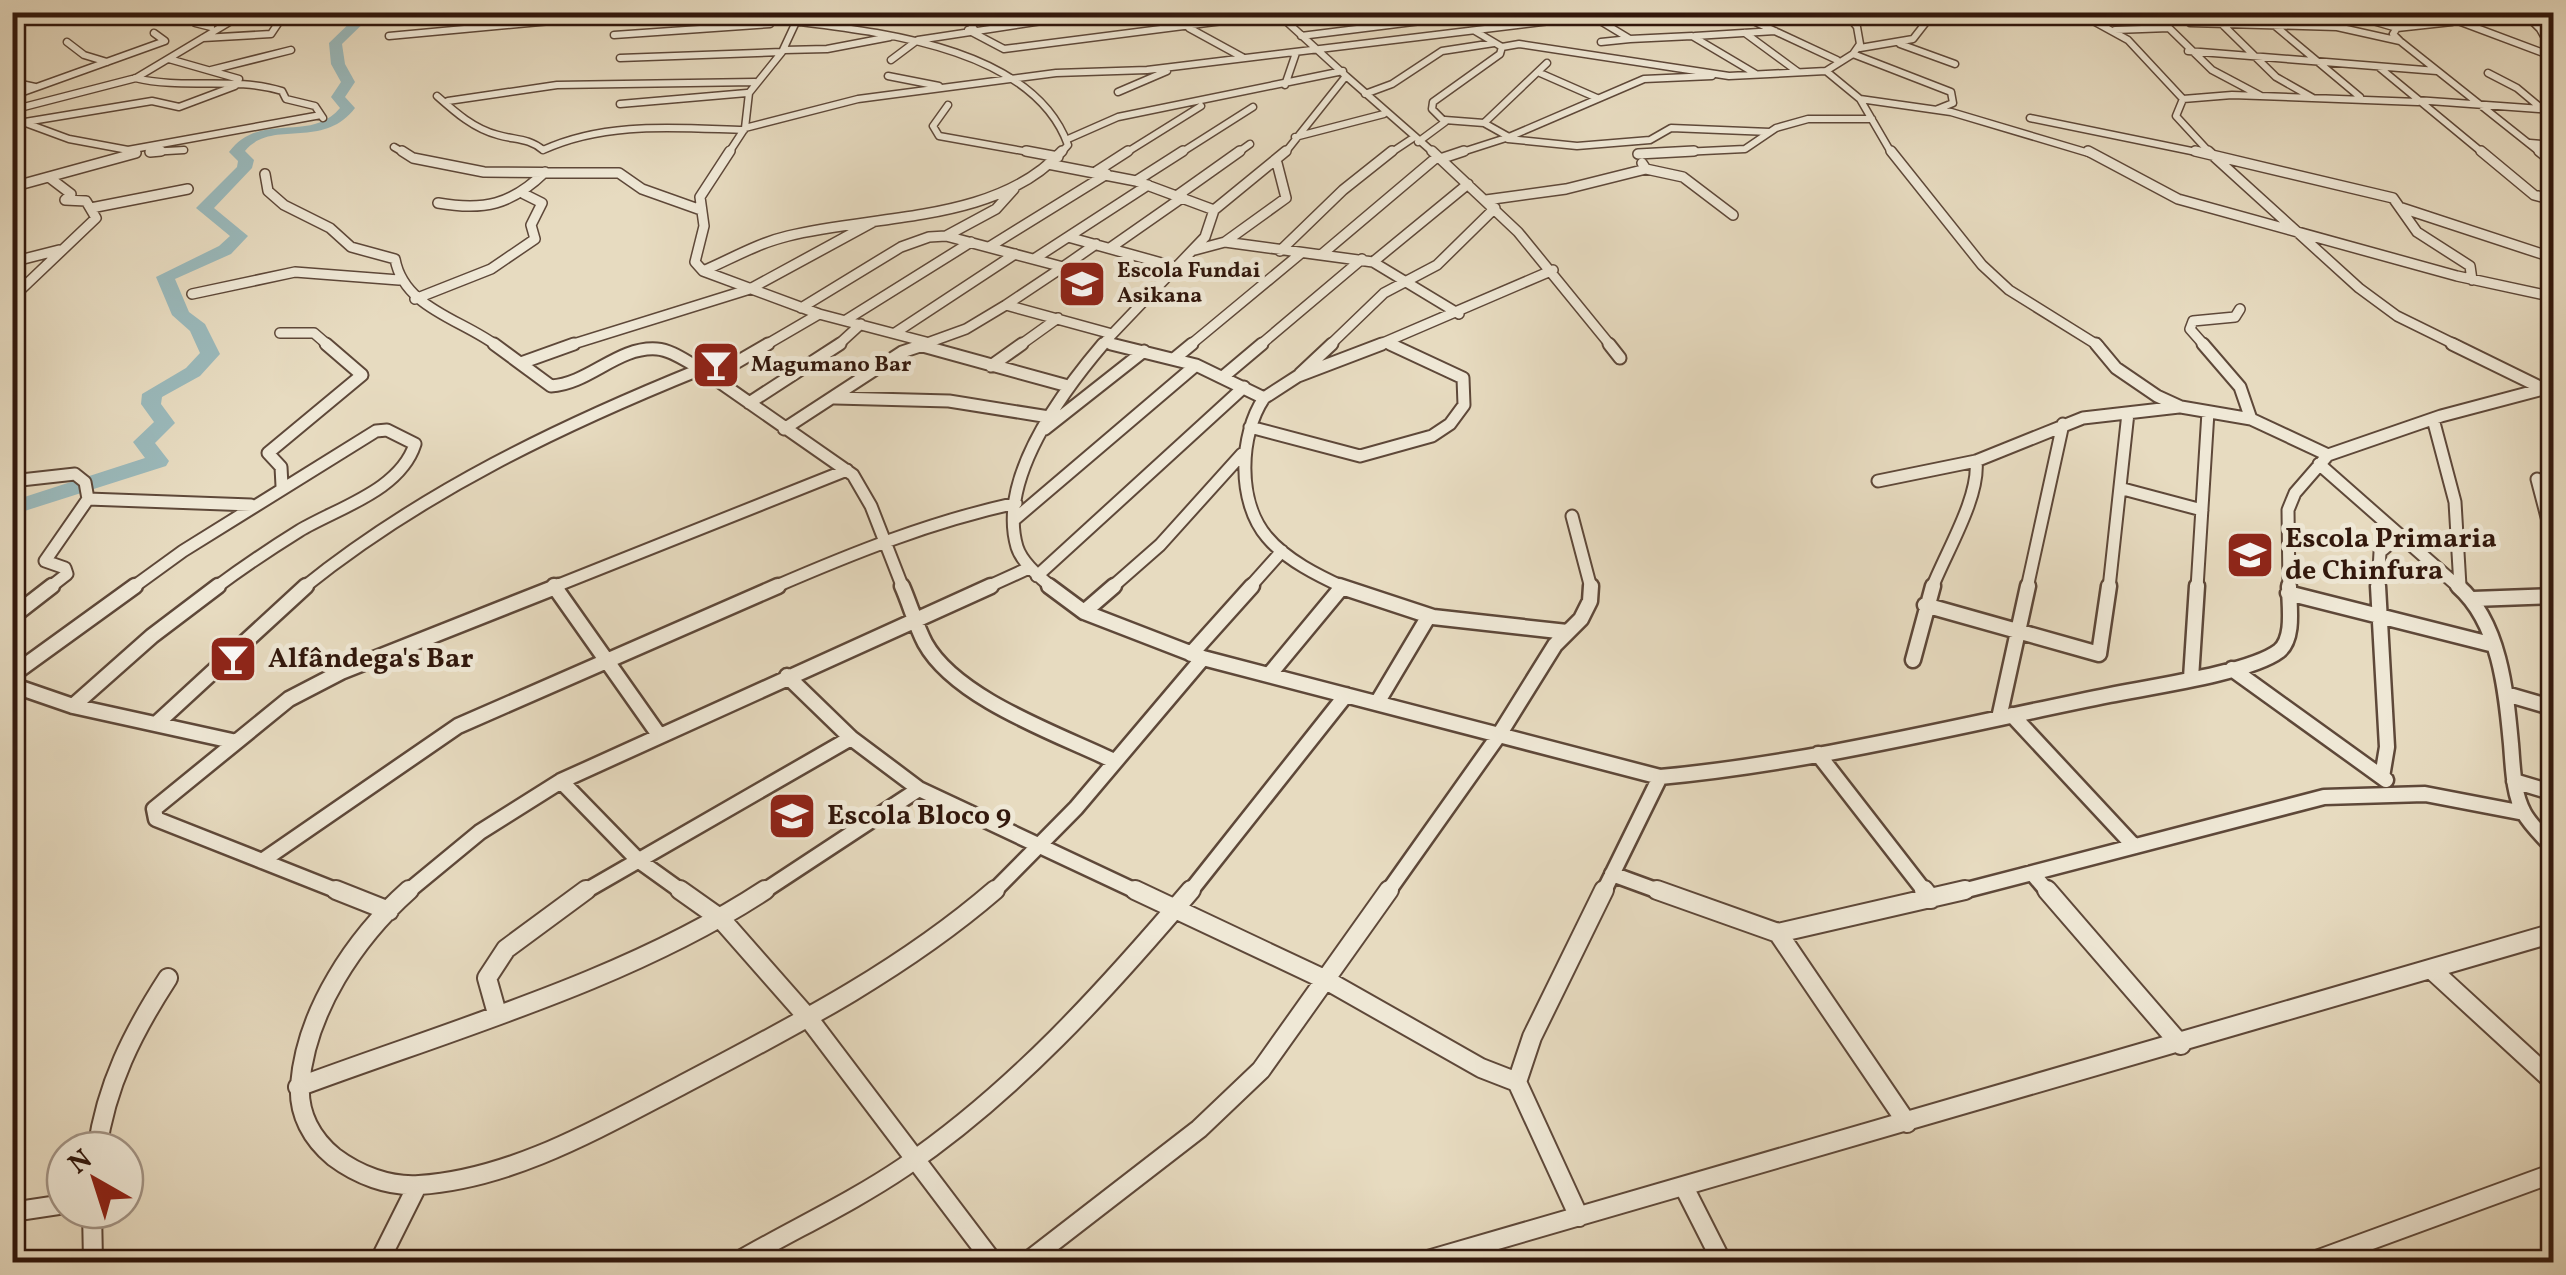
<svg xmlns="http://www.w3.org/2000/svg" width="2566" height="1275" font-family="Vollkorn,serif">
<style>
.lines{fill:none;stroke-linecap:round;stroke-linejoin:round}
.river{fill:#9ab9bb;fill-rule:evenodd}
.minor-far4-casing{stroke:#5e4839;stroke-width:9}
.minor-far3-casing{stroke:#5e4839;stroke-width:12}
.minor-far2-casing{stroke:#5e4839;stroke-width:15}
.minor-far1-casing{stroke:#5e4839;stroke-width:19}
.minor-casing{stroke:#5e4839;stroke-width:22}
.minor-far4{stroke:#efe8d6;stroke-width:6}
.minor-far3{stroke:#efe8d6;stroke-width:9}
.minor-far2{stroke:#efe8d6;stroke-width:11}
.minor-far1{stroke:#efe8d6;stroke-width:14}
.minor{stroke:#efe8d6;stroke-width:18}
.labels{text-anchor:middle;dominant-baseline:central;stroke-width:10;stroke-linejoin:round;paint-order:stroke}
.far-poi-label{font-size:22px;font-weight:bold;fill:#31170c;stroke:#efe8d6;text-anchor:start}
.poi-label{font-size:28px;font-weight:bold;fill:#31170c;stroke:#efe8d6;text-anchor:start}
</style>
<rect width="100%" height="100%" fill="#e7dbc0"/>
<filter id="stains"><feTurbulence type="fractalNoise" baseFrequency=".002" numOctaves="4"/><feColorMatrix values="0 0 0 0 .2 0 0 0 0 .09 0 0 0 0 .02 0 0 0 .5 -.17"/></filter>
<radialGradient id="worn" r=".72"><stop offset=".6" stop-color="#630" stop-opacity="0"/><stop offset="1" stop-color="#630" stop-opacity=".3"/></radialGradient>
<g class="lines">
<path class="river" d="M361,12H375L342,44L345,64L355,82L345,97L355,108C322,151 272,118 245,151L254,160L252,168L214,208L248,236L231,254L175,279L189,312L205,324L220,354L200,376L162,397L161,404L175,423L155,443L169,461L166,466L12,515V501L145,458L133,442L154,422L141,404L142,394L186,368L200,353L190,331L172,315L156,277L219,246L230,236L196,208L237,167L238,161L229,152C261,110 310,144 340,108L331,97L341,82L331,64L329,43Z"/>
<g class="minor-far4-casing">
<path id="minor-far4" d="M89,12L111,20
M962,12L974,29
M1276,12L1346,76L1284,154
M1734,12L1837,60
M2077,12L2128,40L2183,99L2176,116L2211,154
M2179,12L2190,23L2337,27L2400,41
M2227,12L2255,20
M2342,12L2397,28L2452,22
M2389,12L2416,23
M2434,12L2554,57
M2523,12L2540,29L2554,54
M1592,16L1630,39L1692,36L1756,74
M829,18L879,12
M791,21C879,32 1033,47 1068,145L1060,154
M195,23L211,27
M2222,24L2276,77L2313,98
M2274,25L2360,97
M1189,28L1242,57
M2397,28L2393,34L2400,41L2542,154
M968,30L1004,49L1294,12
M2115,30L2169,28L2212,70L2261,96
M1475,31L1502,47L1519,44L1729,76L1826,71L1853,54L1860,44L1857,27L1845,12
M1745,33L1798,72
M614,35L770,24
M389,36L649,12
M1301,36L1445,18
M1695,36L1775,31
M203,38L271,34L283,16L292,12
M918,40L1101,12
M67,42L84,55L107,62
M1601,42L1630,39
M1900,44L1955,64
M1860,48L1913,39L1934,12
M784,50L827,49L890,37
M2188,51L2437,71
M1853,54L1951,92L1953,103L1938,109
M620,58L782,52
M169,59L239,79L237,84
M891,60L915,42
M2380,68L2484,154
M211,70L291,50
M1826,71L1860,99L1892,154
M1540,73L1597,98
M2488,73L2517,88L2554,119
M888,76L939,86
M1346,76L1435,154
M135,78C184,90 234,76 282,91L286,99L315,106L323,118
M12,82L35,87
M1285,85L1296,53
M1118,92L1167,71
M1365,94L1392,84L1442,51L1494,43
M12,96L165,41L154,33
M437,96C455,112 474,129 498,135C515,140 529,138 543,150
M1860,99L1951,112L2092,154
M2183,99L2232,95L2418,102
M2416,100L2554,110
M448,101L557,85L755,82
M620,104L747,93
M948,105L933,126L939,136L1040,154
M12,110L136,78L243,14
M12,118L69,139L128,150L321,115
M2030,118L2206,154
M1445,120L1484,123L1509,137
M25,122L152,101L179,107L235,86
M1484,123L1547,63
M745,128L858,99L1056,73L1147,70L1624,12
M1295,137L1384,114
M1068,139L1118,117L1343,71
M1508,139L1577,146L1650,140L1671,128L1770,132
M1418,142L1445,122L1432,109L1433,102L1500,54L1502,47
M2530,143L2554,145
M394,147L406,154
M543,150C606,121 676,128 744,130
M150,152L184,150
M728,154L745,128L749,93L782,52L796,22
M1124,154L1201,106
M1179,154L1253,107
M1236,154L1250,144
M1389,154L1413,138
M1456,154L1509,137L1644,79L1712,76
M1641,154L1745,149L1776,128L1808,119H1872"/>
</g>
<g class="minor-far3-casing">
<path id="minor-far3" d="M402,151L413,158L484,172L619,173L642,189L701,210
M730,151L700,197L704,226L695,262L703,271L819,314L764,346
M1026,151L1058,157
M1432,151L1518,232L1611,346
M1891,151L1982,265L2009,290L2099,346
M2088,151L2178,199L2457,276L2554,297
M2195,151L2393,198L2417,232L2470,266L2472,280
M2208,151L2359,288L2397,316L2458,346
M2481,151L2534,195L2554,200
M2539,151L2554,163
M150,152L161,151
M1638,154L1694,151
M1440,159L1464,151
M1642,163L1646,169L1683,177L1733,215
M1048,164L1136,181L1214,210
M1097,171L1128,151
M265,174L268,191L284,205L330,228L351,247L395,259C404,308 461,319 497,346
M1136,181L1183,151
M12,187L136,153
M1178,195L1240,151
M1486,200L1566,189L1646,169
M438,203C484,211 511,205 545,172
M91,208L188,189
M2402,208L2554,258
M946,236L996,209L1014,189
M1068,237L1176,267
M1225,242L1373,262L1459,314
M989,247L1107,174
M1110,248L1183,197
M1195,250L1225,242L1286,198L1277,163
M1280,251L1343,190L1392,151
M1321,255L1437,157
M1034,259L1148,185
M12,262L59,250
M1373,262L1468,184
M1063,267L1096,244
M703,271C731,259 758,243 788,236C876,214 997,223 1062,151
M192,294L295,272L399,280
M12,298L96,218L86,201L65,200L71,194L50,178
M415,299L491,269L535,239L531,225L542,203L524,194
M801,308L901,247L929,237L946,236L1063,267L1006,305L1112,334
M819,314L926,342
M846,320L971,242
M280,333H314L329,346
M895,333L1015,254
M1105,342L1121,346
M1389,343L1395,346
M919,345L923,346
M567,346L750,289L873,222
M837,346L861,324
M919,346L966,329L1006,305
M1019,346L1058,318
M1101,346L1205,237L1214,210L1286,151
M1189,346L1300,254
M1259,346L1362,259
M1329,346L1384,293L1437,265L1495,208
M1376,346L1553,270
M2205,346L2190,329L2193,321L2235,317L2240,309"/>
</g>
<g class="minor-far2-casing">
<path id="minor-far2" d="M494,344L551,386C589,384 618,346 657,349C672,350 687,362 701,369
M1111,344L1196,365L1264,398C1239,435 1237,502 1267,537C1286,560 1319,576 1345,588
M1609,344L1620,358
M2096,344L2116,368L2157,396L2181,407L2251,419L2328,455
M2203,344L2240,387L2251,419
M2452,344L2542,388
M919,345L1068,386
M1175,358L1192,344
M521,363L574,344
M991,366L1022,344
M1300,374L1332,344
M713,376L768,344
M1224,376L1262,344
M12,398V406
M835,398L949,401L1049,417
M1264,398L1298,376L1382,344
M749,403L840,344
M2433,419L2455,502L2460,586
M1250,427L1360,456L1432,436L1450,424L1464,405L1463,378L1390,344
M784,429L902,352L926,344
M1045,429L1144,351
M2319,464L2460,588
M2537,479L2554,544
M12,481L75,474L85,482L88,499L251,505
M1878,481L1976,461L2083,418L2179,407
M282,486L281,467L268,453L362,375L326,344
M2123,489L2202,510
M1572,516L1591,588
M1015,519L1196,365
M1037,576L1244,387
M49,588L67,574L65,568L45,561L88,499
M132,588L183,551L376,431L387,430L415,444C400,491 337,508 299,531C270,549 242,568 215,588
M303,588C422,492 560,426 701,369L853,475L871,506L903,588
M551,588L847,470
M772,588C853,553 930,522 1016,503
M985,588L1029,568
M1053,588C1040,578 1022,563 1017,547C997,479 1063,391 1103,344
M1111,588L1160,545L1242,454
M1249,588L1282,551
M1932,588C1946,552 1980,497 1976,461
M2027,588L2063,424
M2109,588L2128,413
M2197,588L2208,412
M2289,588L2288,510L2295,493L2328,455L2441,416L2554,386
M2378,588L2380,552L2398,537"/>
</g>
<g class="minor-far1-casing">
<path id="minor-far1" d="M554,586L659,735
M902,586C910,604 916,626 925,643C956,699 1058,734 1114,761
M1049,586L1084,612L1203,658L1660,777C1811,763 1961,725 2110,695C2149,687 2250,673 2279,651C2295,638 2289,605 2289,586
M1339,586L1433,617L1567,632
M2378,586L2387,747L2382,777
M2458,586C2500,623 2506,691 2511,744C2513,767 2513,793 2524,813C2531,826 2545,838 2554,849
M2288,593L2494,645
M2473,599L2554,596
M1925,605L2099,654L2109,586
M1084,612L1114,586
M12,617L52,586
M1191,654L1252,586
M1913,660L1933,586
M2232,669L2386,780
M12,675L135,586
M1269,675L1342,587
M787,676L851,738L919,789L1140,893
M2191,678L2197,586
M12,685L73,706L232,741
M2506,694L2554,708
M1377,703L1427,619
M73,706L152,636L218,586
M2012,715L2134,846
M1999,718L2028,586
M156,724L306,586
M1818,754L1926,893
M2514,781L2554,793
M262,861L458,726L778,586
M2032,873L2049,893
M1612,874L1664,893
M343,893L156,819L154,809L289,699L341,672L558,586
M406,893L480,832L561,781
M582,893L851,738
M684,893L638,860L561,781L991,586
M761,893L919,789
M992,893L1076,808L1203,658
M1189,893L1346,695
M1387,893L1499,735L1555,645L1581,619L1590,601L1591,586
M1603,893L1660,777
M1955,893L2324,797L2425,794L2524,813"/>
</g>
<g class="minor-casing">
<path id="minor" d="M336,890L389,911
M409,890C355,938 306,1011 300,1085C298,1114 312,1139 334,1157C358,1175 389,1187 419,1185C512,1179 599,1128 680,1086C790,1028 900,972 995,890
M680,890L721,919L809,1019L993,1262
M1135,890L1326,980L1481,1068L1517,1082
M1657,890L1778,933L1907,1123
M1924,890L1931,899
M2047,890L2181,1045
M1778,933L1965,890
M2432,970L2554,1082
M496,1010L487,978L506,949L586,890
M298,1087C451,1030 628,980 765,890
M97,1150C106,1085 133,1032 168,978
M1684,1187L1722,1262
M92,1210L93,1262
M12,1212L65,1204
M1579,1217L1517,1082L1532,1037L1604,890
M379,1262L417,1186
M737,1262C792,1230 851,1203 904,1167C1014,1092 1105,991 1191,890
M1027,1262L1199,1129L1261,1070L1389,890
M1421,1262L2554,933
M2311,1262L2554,1173"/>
</g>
<use href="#minor-far4" class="minor-far4"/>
<use href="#minor-far3" class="minor-far3"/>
<use href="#minor-far2" class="minor-far2"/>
<use href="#minor-far1" class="minor-far1"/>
<use href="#minor" class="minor"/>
</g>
<defs>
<g id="school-square" transform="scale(2.5)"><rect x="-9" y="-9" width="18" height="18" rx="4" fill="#8f2418" stroke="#efe8d6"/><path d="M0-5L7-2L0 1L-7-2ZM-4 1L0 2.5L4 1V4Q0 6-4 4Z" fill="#fff"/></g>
<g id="bar-square" transform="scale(2.5)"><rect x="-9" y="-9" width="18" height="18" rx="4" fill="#8f2418" stroke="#efe8d6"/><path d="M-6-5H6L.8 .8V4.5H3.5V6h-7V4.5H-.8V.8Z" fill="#fff"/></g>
</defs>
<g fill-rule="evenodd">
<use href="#school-square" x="1082" y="284"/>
<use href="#bar-square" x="716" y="365"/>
<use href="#school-square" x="2250" y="555"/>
<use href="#bar-square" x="233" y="659"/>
<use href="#school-square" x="792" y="816"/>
</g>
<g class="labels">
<g class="far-poi-label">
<text x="1117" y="271">Escola Fundai<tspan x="1117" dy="25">Asikana</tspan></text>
<text x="751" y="365">Magumano Bar</text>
</g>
<g class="poi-label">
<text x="2285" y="539">Escola Primaria<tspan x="2285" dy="32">de Chinfura</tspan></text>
<text x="268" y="659">Alfândega's Bar</text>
<text x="827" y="816">Escola Bloco 9</text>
</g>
</g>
<rect width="2566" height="1275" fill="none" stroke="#e7dbc0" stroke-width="50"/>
<rect x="15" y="15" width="2536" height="1245" fill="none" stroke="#31170c" stroke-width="5"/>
<rect x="25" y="25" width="2516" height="1225" fill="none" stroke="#31170c" stroke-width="2.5"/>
<g transform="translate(95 1180) rotate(321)"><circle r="48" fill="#efe8d6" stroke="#a39485" stroke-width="2.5"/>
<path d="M0-8L18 38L0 25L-18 38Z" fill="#8f2418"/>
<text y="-15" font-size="28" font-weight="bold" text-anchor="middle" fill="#31170c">N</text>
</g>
<rect width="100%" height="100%" filter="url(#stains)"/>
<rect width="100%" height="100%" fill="url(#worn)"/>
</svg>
